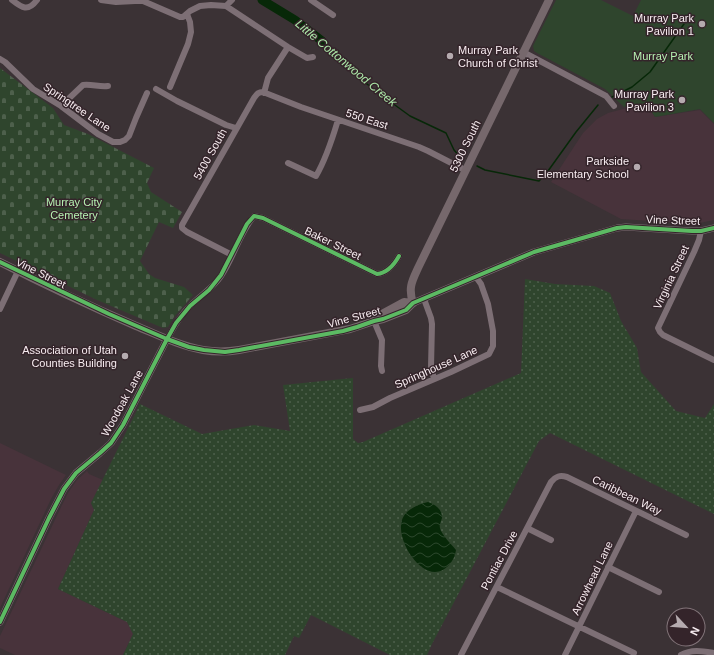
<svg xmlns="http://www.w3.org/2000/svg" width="714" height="655" font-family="Helvetica,sans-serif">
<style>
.built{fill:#48333b}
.grass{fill:url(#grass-dots)}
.cemetery{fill:url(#cemetery-stones)}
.park{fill:#2f452d}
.water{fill:url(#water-waves)}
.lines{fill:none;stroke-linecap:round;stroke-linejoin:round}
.stream{stroke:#072808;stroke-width:1.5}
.river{stroke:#072808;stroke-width:9}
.minor{stroke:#7d6f75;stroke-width:6}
.tertiary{stroke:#7d6f75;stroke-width:7}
.secondary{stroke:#76686c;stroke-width:8}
.cycleway-casing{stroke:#34242a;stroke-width:6}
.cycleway{stroke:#5cba63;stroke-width:4}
.poi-dot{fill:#b5abaf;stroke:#34242a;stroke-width:1.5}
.labels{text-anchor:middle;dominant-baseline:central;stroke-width:3;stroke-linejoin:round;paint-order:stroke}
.poi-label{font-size:11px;fill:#f7ecf0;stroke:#34242a;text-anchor:end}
.park-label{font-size:11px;fill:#b6f2b2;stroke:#34242a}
.street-label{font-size:11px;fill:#f7ecf0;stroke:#34242a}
.water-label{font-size:12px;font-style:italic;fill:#ace8a8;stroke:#34242a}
</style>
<defs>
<pattern id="grass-dots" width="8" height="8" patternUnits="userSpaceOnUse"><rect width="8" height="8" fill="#2f452d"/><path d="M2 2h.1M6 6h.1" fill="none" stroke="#4e604c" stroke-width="1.8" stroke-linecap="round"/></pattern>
<pattern id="cemetery-stones" width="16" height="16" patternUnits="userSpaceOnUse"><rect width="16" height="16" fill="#2f452d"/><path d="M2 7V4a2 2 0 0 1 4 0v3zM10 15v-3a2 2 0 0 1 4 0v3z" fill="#4e604c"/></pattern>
<pattern id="water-waves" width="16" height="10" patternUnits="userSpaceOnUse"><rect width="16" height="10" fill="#072808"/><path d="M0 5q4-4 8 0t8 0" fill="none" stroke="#2c472c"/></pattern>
</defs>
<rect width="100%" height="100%" fill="#3b3235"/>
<path class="built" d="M646,103L655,117L700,110L714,124V220L695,224L621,219L551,182L583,133L597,119L608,113Z
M0,443L66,475L59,485L51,499L0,608Z
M87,471L89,474L103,480L91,503L94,510L58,589L127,622L133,634L123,655H15L0,648V636L62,505L68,493L77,480Z"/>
<path class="grass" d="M525,279L555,284L594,286L610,293L621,321L637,348L641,372L676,411L705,418L714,404V514L550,433L539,441L432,644L427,655H390L311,615L299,638L294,636L285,655H123L133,634L127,622L58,589L94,510L91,503L140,404L202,434L254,425L290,431L283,385L353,378V439L358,443L363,442L521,373Z"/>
<path class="cemetery" d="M0,68L53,108L64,125L88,134L154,168L147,183L151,192L182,212L173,228L159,222L140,261L149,274L155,278L184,287L193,295L174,317L168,327L163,328L97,300L0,253Z"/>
<path class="park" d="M556,0H601L633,16L641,0H714V123L700,109L655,117L646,103L624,107L605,89L537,53L534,51L533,46Z"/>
<path class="water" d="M428,502C436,505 442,509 442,518C441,522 439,525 440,528C441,534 452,545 456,550C455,556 453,561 448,566C445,569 440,572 435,572C416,572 396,538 402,520C405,510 418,504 428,502Z"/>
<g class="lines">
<path class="stream" d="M322,41L357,76L377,92L410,116L446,133L454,150L462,159
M612,97L632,87L650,72L684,24
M477,166L485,170L539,181L548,171L576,132L598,105"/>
<path class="river" d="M262,0L295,20L322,41"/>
<path class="minor" d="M12,0C22,8 28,12 37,0
M101,0L116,2L135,1H143L180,17H183L190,11L200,6L211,5L226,6L288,47L307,58L313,57
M311,0L333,15
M226,6L232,0
M523,52L606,96L614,106
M0,59L5,62L33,89L61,106L98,134L113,142H120L125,140L129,136L136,118L147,93
M170,87L188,44L191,32L190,22L187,14
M156,89L177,101L226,125L236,128
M264,93L268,78L288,47
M61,106L83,85C92,84 99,87 108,86
M288,163L316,176C326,159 332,140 338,120
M701,231L699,240L694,252L658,328L660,332L663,335L714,360
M232,255L187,232L182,228V225L254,98C257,94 258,92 263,92L301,107L419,147L428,151L465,170
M424,299L431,318L432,324L431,367L434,379
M0,309L18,271
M374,321L382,340L381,366L382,371
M167,339C174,327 180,315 190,306C201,295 213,288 221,276C234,257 239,234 254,216L263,218L377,274C387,273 394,265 399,256
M360,410L373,407L390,398L451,372L489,354L493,346V331L488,304L481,284L476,277
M527,528L551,540
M608,567L659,592
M497,587L634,653
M461,655L551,482C556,476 560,475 567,477L686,535
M565,655L636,511
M681,655C692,649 702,651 714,653"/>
<path class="tertiary" d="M413,303L534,252L617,228L626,227L692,231H701L714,228
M0,622L49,518L64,489L76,473L100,453L111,443L123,425L167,339"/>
<path class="secondary" d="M0,262C45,285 90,306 136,326C158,335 180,346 203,350C215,352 227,352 239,350L350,329L374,321L383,319L406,310L413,303
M413,303C408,288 412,281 418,268L549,0
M376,319L380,315L404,302L413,303"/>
<g class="cycleway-casing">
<path id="cycleway" d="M0,262L109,314L167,339L189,347L204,350L225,352L239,350L343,331L357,327L374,321L383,319L406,310L413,303L534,252L617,228L626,227L692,231H701L714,228
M0,622L49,518L64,489L76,473L100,453L111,443L123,425L167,339L176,323L190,306L209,290L221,275L247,224L254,216L263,218L377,274C387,273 394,265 399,256"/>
</g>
<use href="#cycleway" class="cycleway"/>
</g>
<g class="poi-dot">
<circle cx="702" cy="24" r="4"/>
<circle cx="450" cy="56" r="4"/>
<circle cx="682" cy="100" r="4"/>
<circle cx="637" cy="167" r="4"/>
<circle cx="125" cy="356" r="4"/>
</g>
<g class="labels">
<g class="poi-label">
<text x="694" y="18">Murray Park<tspan x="694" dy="13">Pavilion 1</tspan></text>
<text x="458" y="50" text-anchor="start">Murray Park<tspan x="458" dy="13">Church of Christ</tspan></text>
<text x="674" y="94">Murray Park<tspan x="674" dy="13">Pavilion 3</tspan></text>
<text x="629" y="161">Parkside<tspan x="629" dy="13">Elementary School</tspan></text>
<text x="117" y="350">Association of Utah<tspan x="117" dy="13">Counties Building</tspan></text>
</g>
<g class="park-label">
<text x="663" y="56">Murray Park</text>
<text x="74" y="202">Murray City<tspan x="74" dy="13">Cemetery</tspan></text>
</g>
<g class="street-label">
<text transform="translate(77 107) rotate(34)">Springtree Lane</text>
<text transform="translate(367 119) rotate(18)">550 East</text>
<text transform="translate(465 146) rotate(-64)">5300 South</text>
<text transform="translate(210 154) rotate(-61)">5400 South</text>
<text transform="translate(673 220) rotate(2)">Vine Street</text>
<text transform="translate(333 243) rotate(26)">Baker Street</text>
<text transform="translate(41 273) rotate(26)">Vine Street</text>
<text transform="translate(671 277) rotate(-65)">Virginia Street</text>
<text transform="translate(354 317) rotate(-15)">Vine Street</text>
<text transform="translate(436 367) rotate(-24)">Springhouse Lane</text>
<text transform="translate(122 403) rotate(-61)">Woodoak Lane</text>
<text transform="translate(627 495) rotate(26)">Caribbean Way</text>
<text transform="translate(499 560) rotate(-62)">Pontiac Drive</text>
<text transform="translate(592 578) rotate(-64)">Arrowhead Lane</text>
</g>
<g class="water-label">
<text transform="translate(346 63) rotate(40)">Little Cottonwood Creek</text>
</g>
</g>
<g transform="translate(686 627) rotate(116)"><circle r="19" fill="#34242a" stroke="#827479"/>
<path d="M0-3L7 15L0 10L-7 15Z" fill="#b5abaf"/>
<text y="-6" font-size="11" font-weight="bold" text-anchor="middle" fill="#f7ecf0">N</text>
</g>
</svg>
